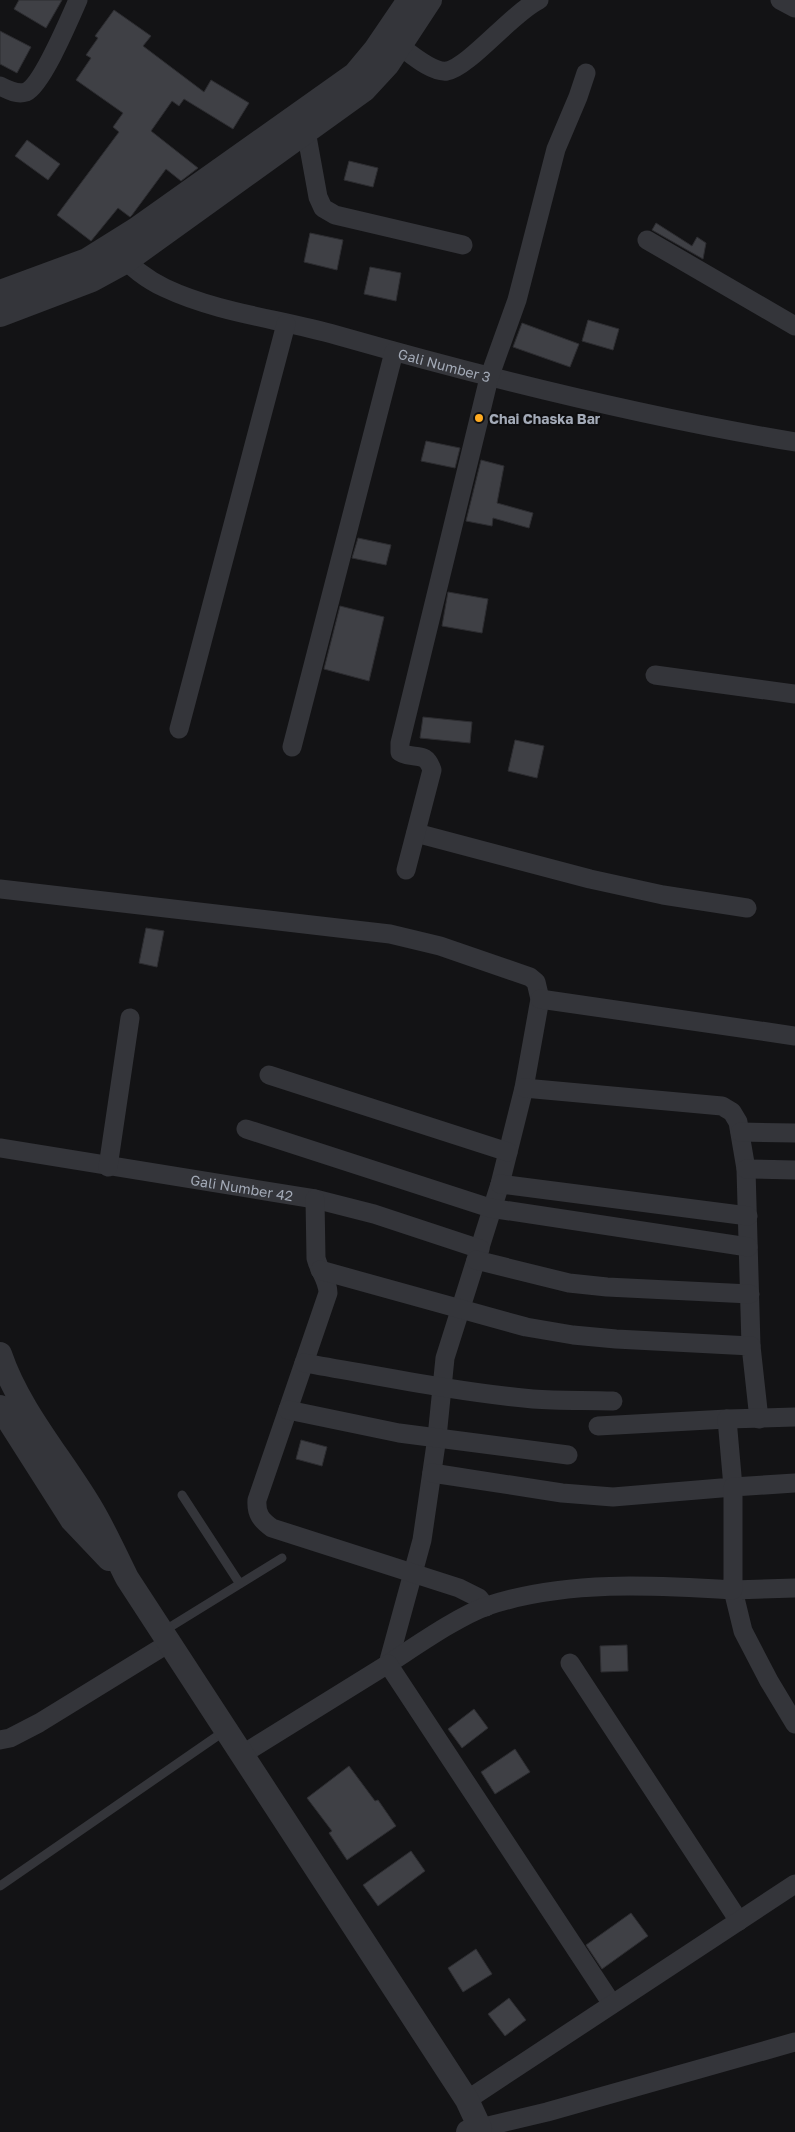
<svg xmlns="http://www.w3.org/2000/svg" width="795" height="2132" font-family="'Golos Text',sans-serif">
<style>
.building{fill:#3f4045;stroke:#2d2d31}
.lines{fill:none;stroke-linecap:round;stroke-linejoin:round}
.service{stroke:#34353a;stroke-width:9}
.minor{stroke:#34353a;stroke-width:19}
.tertiary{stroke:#34353a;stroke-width:24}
.poi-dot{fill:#ffab21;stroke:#0e0e10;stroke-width:2}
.labels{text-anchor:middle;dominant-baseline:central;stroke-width:4;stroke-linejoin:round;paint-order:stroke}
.street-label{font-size:14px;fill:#a3aab7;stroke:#0e0e10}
.poi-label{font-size:14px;font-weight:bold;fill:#a3aab7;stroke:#0e0e10;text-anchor:start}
</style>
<rect width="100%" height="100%" fill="#131315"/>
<path class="building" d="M19,0H62L46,28L14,9Z
M114,10L151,36L143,46L204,92L211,80L249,103L233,129L184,99L179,106L172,101L151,131L198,168L181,181L166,169L132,215L130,217L118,208L91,241L57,215L119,132L113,127L123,113L76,80L91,58L86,55L98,38L95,36Z
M0,31L31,47L17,73L0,64Z
M27,140L60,164L48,180L15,156Z
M349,161L378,168L373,187L344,180Z
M656,223L692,246L697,237L706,243L703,259L652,230Z
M310,233L343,240L337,270L304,262Z
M370,267L401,273L396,301L364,294Z
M588,320L619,329L613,350L582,341Z
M522,323L579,344L570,367L513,347Z
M426,441L460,448L455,468L421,461Z
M481,460L504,466L497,503L533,513L529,528L493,518L492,526L466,521Z
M358,538L391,545L386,565L352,558Z
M448,592L488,599L482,633L442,626Z
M340,606L384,617L369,681L324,669Z
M423,717L472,722L470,743L420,738Z
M515,740L544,746L537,778L508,771Z
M146,928L164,931L157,967L139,963Z
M301,1440L327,1447L322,1466L296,1459Z
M627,1645L628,1671L601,1672L600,1646Z
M474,1709L488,1728L462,1748L448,1729Z
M515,1749L530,1772L495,1794L481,1772Z
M349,1766L375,1801L378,1800L396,1826L347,1860L329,1833L332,1831L307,1798Z
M411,1851L425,1871L378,1906L363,1885Z
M631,1913L648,1936L602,1969L586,1945Z
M476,1949L492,1974L463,1992L448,1968Z
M509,1998L526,2020L505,2036L488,2014Z"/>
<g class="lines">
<path class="service" d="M182,1495L240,1584
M162,1632L282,1558
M0,1886L226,1730"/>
<g class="minor">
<path d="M780,0L795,8"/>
<path d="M400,46C411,54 432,73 447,71C469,67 512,13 539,0"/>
<path d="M0,86C8,90 17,95 26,92C42,85 70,18 78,0"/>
<path d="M306,131L318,197L323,208L335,215L463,245"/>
<path d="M647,240L795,326"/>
<path id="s1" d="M119,251C128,266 148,280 165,288C218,313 280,319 336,335C487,378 640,416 795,442"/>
<path d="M655,675L795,694"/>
<path d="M179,729L286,324"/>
<path d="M292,747L394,352"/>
<path d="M416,833L590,879L663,895L747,908"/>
<path d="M406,870L432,770C425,749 414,761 400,752V743L489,378L517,300L556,149L578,97L586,73"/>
<path d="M0,889L390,934L440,946L530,977L536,982L540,999L524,1088L500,1184L445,1358L437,1437L422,1540L388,1664"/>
<path d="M540,999L795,1036"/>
<path d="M269,1075L508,1152"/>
<path d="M524,1088L722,1106L732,1112L738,1122L746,1169L751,1346"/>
<path d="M246,1129L490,1208L748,1247"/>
<path d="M740,1132L795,1133"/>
<path id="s2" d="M0,1148L315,1199L374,1214L480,1249"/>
<path d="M108,1167L130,1018"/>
<path d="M746,1169L795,1170"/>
<path d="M500,1184L748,1216"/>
<path d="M315,1199L316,1258C319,1271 328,1280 328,1293L257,1500C256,1514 261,1520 272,1528L459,1588L479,1598L486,1607"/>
<path d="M476,1260L569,1283L607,1287L750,1294"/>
<path d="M320,1270L526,1327L573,1335L616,1339L751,1346L759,1419"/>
<path d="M304,1363C380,1376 456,1392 533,1399C560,1401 586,1400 613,1401"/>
<path d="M288,1410L399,1433L568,1455"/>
<path d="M598,1426L727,1419"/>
<path d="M432,1473L562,1493L613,1497L733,1487L727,1419L795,1417"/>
<path d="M795,1588L733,1590L743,1631L769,1681L795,1724"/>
<path d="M570,1663L739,1921"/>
<path d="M388,1664C416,1646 457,1617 487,1606C565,1580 653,1585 733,1590V1487L795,1483"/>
<path d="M0,1740L10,1738L39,1723L169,1643"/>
<path d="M243,1754L388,1664L612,2004"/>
<path d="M467,2100L795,1884"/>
<path d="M483,2132L480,2128L547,2112L795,2042"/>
</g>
<path class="tertiary" d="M0,292L87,260L135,230L355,74L375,50L409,0
M0,315L92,280L125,262L364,90L388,64L430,0
M0,1354C19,1410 60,1456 90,1506C104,1529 115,1554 127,1578L467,2100L480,2128L468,2132
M0,1407L72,1520L109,1559"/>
</g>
<circle class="poi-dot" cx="479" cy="418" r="5"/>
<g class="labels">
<g class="street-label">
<text stroke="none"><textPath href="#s1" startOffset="350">Gali Number 3</textPath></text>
<text stroke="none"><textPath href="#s2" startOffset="245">Gali Number 42</textPath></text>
</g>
<g class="poi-label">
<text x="489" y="418">Chai Chaska Bar</text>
</g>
</g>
</svg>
